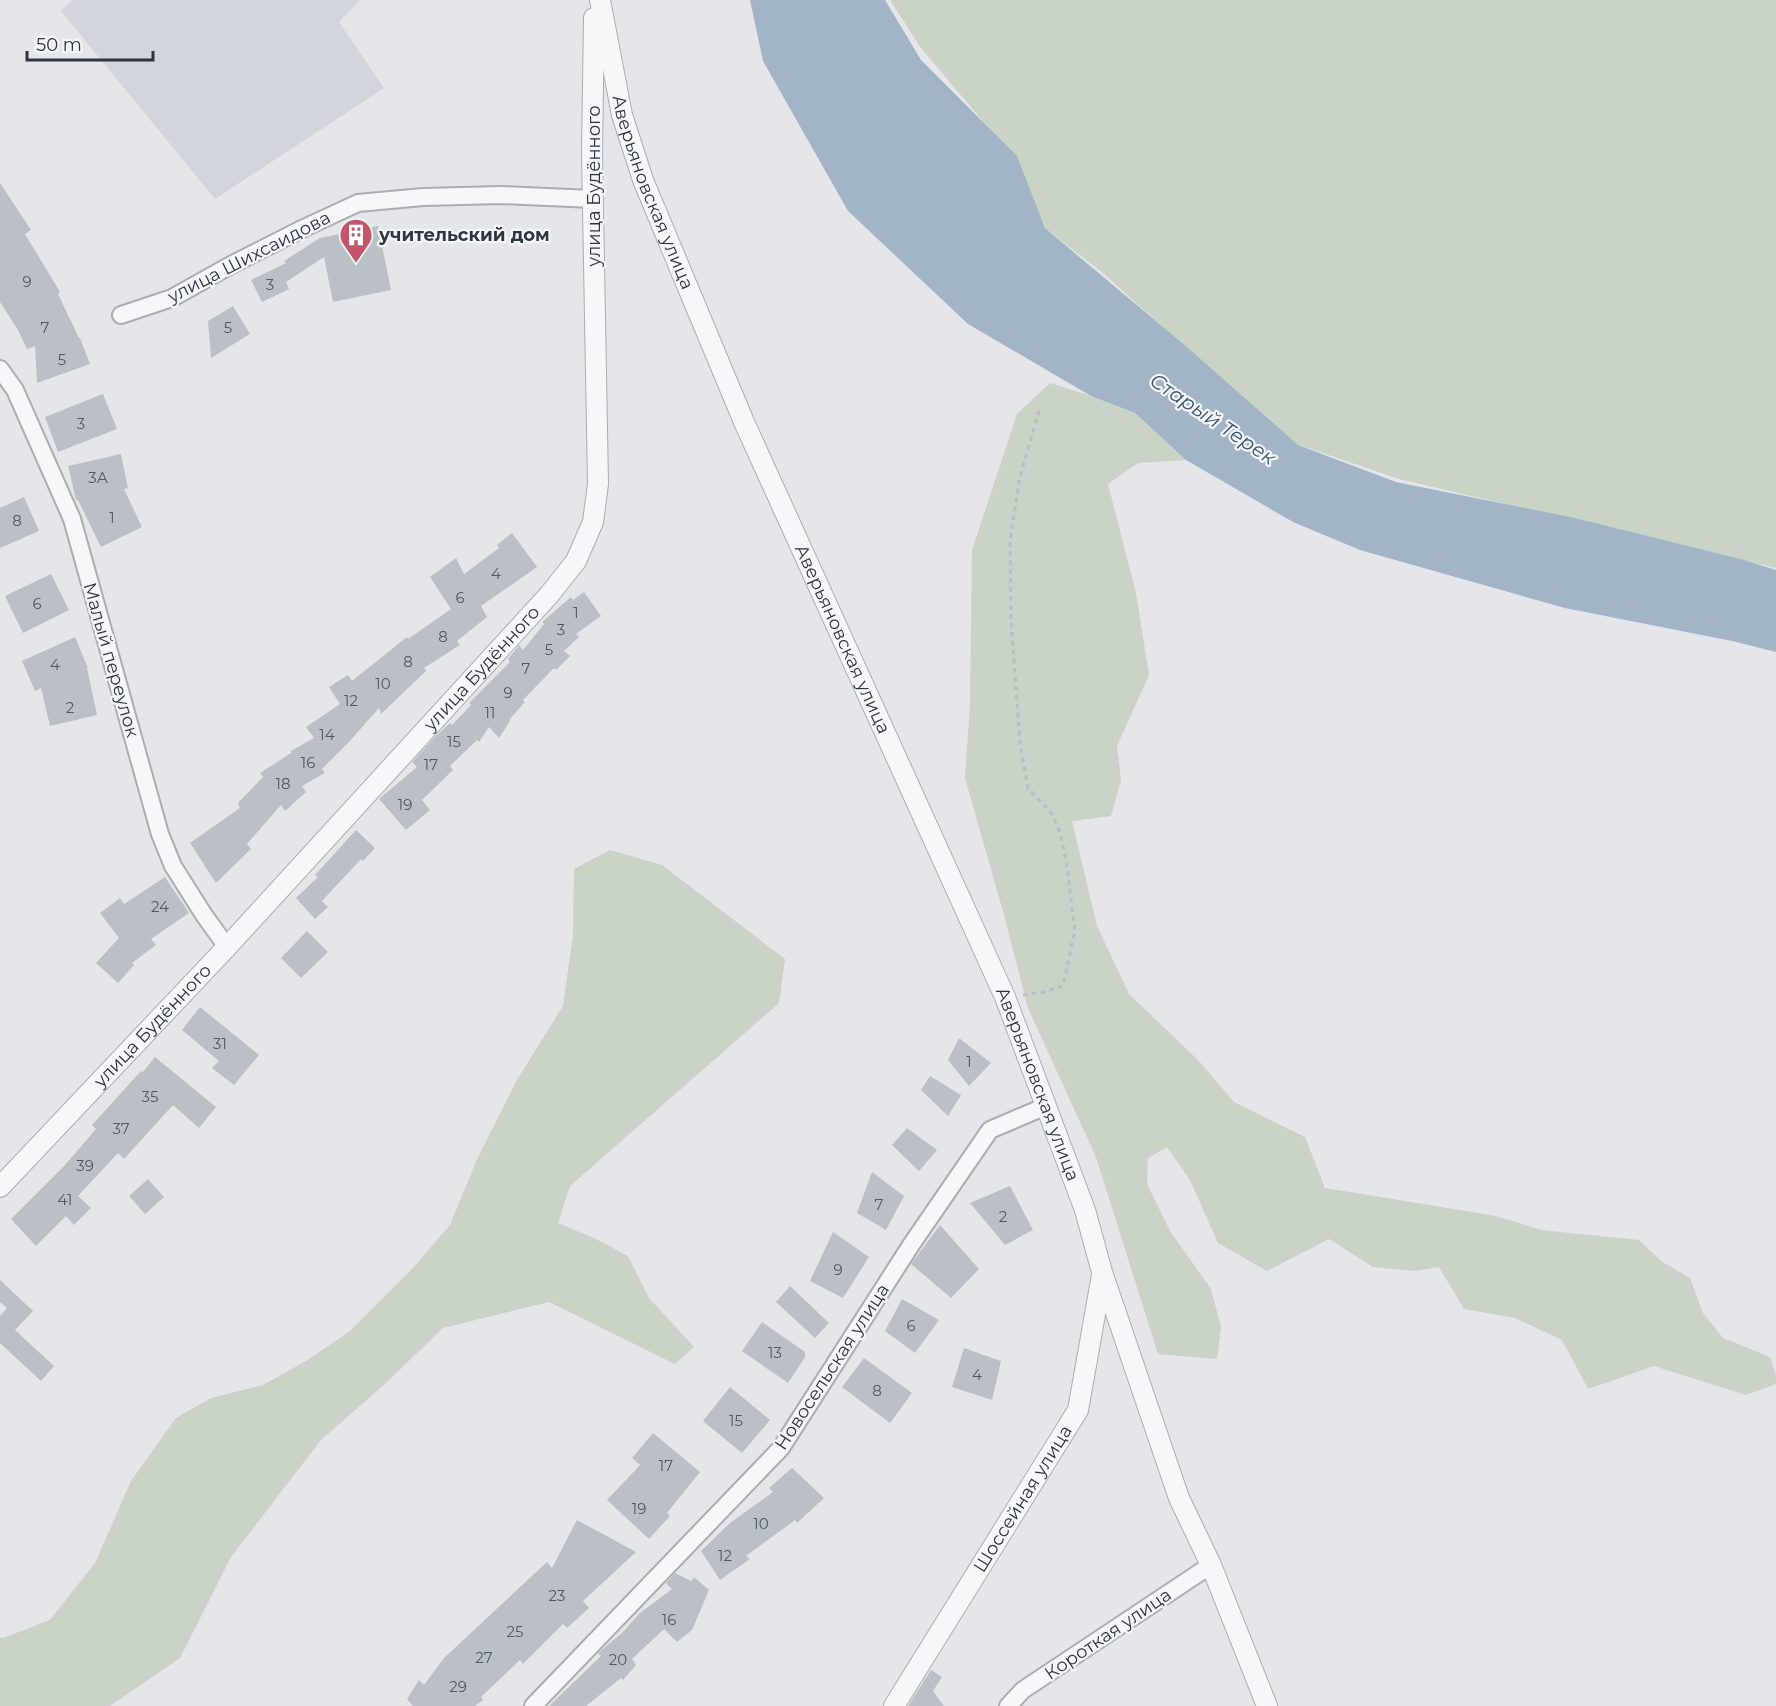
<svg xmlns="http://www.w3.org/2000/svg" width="1776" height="1706" font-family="Montserrat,sans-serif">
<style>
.built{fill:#d2d6dc}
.green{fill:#c9d3c6}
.water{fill:#a2b5c6}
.building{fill:#bbc0c7}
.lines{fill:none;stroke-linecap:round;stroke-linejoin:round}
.minor-casing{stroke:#a9adb4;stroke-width:20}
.tertiary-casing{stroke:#a9adb4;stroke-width:22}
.path{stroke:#babdc2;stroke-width:3;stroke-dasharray:4.5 4.5;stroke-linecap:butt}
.minor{stroke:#f6f7f9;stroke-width:16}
.tertiary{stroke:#f6f7f9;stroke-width:20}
.labels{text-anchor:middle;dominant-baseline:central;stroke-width:4.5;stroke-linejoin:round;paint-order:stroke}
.number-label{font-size:15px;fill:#505862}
.street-label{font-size:18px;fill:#2d3541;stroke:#f3f5f8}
.poi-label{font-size:18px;font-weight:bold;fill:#2d3541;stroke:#f3f5f8;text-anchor:start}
.water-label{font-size:20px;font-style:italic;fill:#3b5471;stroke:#f3f5f8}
</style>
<rect width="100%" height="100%" fill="#e4e6ea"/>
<path class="built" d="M72,0H360L339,22L384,88L215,199L61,11Z"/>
<path class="green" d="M890,0H1776V568L1399,479L1290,442L1103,273L1046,229L1015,159L921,48Z
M1050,383L1091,396L1135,413L1186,460L1138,463L1108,484L1136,593L1149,675L1117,746L1121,780L1111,816L1072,821L1097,926L1129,994L1198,1060L1234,1102L1305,1137L1325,1188L1496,1216L1541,1230L1639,1240L1661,1261L1690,1278L1703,1313L1723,1338L1770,1357L1776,1375V1384L1746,1395L1654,1366L1588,1389L1562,1340L1515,1318L1464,1309L1439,1267L1415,1271L1373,1267L1329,1239L1267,1271L1218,1243L1190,1180L1167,1147L1148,1158L1147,1184L1170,1231L1211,1289L1221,1327L1217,1359L1158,1354L1096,1157L1028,1008L1004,915L965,778L970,704L972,550L1017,414Z
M610,850L662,865L785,959L779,1003L570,1186L558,1223L596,1239L628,1256L649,1298L694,1347L675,1364L549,1302L443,1328L386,1383L321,1440L231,1557L180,1658L110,1706H0V1637L3,1638L50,1620L95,1563L131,1481L176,1418L211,1398L263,1385L306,1361L350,1331L412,1269L450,1225L478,1157L517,1080L563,1006L573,935L574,869Z"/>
<path class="water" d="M750,0H885L921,60L1017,156L1045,228L1188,348L1298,445L1396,482L1575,518L1744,560L1776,570V652L1732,641L1565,608L1360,550L1293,522L1186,460L1135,413L1091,396L968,324L848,211L763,61Z"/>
<path class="building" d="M0,183L31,230L25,234L60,292L58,294L79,338H80L90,364L37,383L35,346L27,349L18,330L0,302Z
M378,226L391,290L333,302L324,257L286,282L289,289L262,302L251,280L286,263L284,261L320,238Z
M233,306L250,334L211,358L208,321Z
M103,394L117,429L58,452L45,417Z
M121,454L128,488L124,489L142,527L101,547L78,500H76L68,466Z
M24,497L39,531L0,548V508Z
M512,533L537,567L481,606L487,617L457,641L460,645L424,668L426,671L381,714L379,708L349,742L322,769L325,773L302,786L306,792L285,811L281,805L247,844L251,849L216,883L190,843L240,808L238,803L263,777L260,773L291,753V751L314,738L306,727L340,704L329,687L348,675L352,681L407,637L408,639L451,609L430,577L456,558L464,574L499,548L497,545Z
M51,574L69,610L23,633L5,596Z
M584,592L601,616L576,634L579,637L564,651L570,656L556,670L554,668L523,700L525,702L509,720L510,721L499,738L489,727L479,742L477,740L450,766L453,770L422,800L430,810L406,830L379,799L417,767L412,762L436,736L450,723L452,725L471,705L469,703L510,662L508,659L519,645L523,650L544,624L542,622L571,597L573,600Z
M75,637L88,668H87L97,715L50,726L41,688L35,691L22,661Z
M356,830L375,848L363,861L361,859L322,901L328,907L315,919L296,898L318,877L315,875Z
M165,877L189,913L151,939L156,945L132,963L134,965L118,983L96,963L119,938L100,913L120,898L124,904Z
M307,931L328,952L301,978L281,958Z
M200,1007L259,1055L234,1085L212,1068L219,1061L182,1030Z
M959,1038L991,1063L969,1086L948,1060Z
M155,1057L216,1107L199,1128L173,1105L124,1159L118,1153L78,1196L91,1208L74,1225L66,1216L36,1246L11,1219L65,1165L96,1129L92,1125L141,1071L142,1073Z
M930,1076L961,1095L948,1116L921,1090Z
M907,1128L937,1150L919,1171L892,1145Z
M872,1172L904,1196L886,1230L857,1213Z
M148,1179L164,1197L145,1214L129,1196Z
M1010,1186L1033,1230L1005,1245L970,1203Z
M940,1225L979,1269L951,1298L911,1264Z
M833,1232L869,1257L843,1298L810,1281Z
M0,1280L33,1311L15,1330L54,1366L41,1381L0,1343V1316L7,1308L0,1302Z
M790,1286L829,1323L815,1338L776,1302Z
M902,1299L939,1320L915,1353L885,1331Z
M762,1322L805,1352V1357L788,1383L742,1351Z
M964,1348L1001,1361L992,1400L952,1387Z
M864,1358L912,1393L890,1423L842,1387Z
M730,1387L770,1420L742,1453L703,1421Z
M653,1433L700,1472L667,1513L670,1516L649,1539L607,1500L640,1465L632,1458Z
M792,1468L824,1498L797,1523L795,1520L746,1556L750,1559L720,1580L701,1551L730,1523L773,1492L769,1488Z
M577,1520L636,1552L583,1601L589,1608L567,1628L563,1624L523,1664L520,1660L481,1697L483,1700L475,1706H413L407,1699L419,1680L424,1685L444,1658L547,1562L552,1568Z
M675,1573L691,1581L694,1577L709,1590L692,1630L677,1642L664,1629L632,1659L636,1665L623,1680L621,1678L586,1706H549L601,1656L598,1653L622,1633L640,1613L672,1589L666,1583Z
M931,1670L942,1677L933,1691L944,1706H908Z"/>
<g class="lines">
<g class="minor-casing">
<path id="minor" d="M121,315L172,298L231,265L304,228L358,203L423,197L501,195L593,199
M0,369L15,390L72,519L160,834L173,866L204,915L227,947
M533,1706L781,1448L911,1245L990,1130L1046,1106
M1008,1706L1023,1690L1211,1565"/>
</g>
<g class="tertiary-casing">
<g id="tertiary">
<path id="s1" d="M600,0L622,115L643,180L744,422L1005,997L1085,1210L1102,1272L1179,1498L1211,1565L1267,1706"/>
<path id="s2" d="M0,1187L227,947L549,595L576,561L593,522L598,484L592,152L594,18"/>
<path id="s3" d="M894,1706L1078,1410L1102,1275"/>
</g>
</g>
<path class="path" d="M1023,995L1044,992L1063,986L1075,931L1066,860L1060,833L1052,814L1028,788L1020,744L1011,618L1010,541L1020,476L1040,408"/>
<use href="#minor" class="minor"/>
<use href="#tertiary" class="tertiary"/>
</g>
<defs>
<g id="building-pin" transform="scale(1.725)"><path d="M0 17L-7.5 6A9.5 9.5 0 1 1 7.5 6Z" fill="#c25669" stroke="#f3f5f8"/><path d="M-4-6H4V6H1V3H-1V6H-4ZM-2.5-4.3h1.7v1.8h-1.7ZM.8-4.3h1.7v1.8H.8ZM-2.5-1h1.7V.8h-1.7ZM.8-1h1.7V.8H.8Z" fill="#fff"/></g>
</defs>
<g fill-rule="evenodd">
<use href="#building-pin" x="356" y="235"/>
</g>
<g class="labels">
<g class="number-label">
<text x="27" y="281">9</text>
<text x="270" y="284">3</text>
<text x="45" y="327">7</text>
<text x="228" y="327">5</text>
<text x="62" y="359">5</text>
<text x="81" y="423">3</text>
<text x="98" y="477">3А</text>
<text x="112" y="517">1</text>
<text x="17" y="520">8</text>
<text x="496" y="573">4</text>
<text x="460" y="597">6</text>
<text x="37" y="603">6</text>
<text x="576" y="612">1</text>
<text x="561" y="629">3</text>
<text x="443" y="636">8</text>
<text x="549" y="649">5</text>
<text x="408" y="661">8</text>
<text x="55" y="664">4</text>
<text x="526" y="668">7</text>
<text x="383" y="683">10</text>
<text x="508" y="692">9</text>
<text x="351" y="700">12</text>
<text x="70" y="707">2</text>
<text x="490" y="712">11</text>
<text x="327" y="734">14</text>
<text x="454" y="741">15</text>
<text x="308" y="762">16</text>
<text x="431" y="764">17</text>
<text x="283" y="783">18</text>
<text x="405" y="804">19</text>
<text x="160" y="906">24</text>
<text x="220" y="1043">31</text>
<text x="969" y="1061">1</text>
<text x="150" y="1096">35</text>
<text x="121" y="1128">37</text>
<text x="85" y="1165">39</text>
<text x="65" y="1199">41</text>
<text x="879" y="1204">7</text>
<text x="1003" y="1216">2</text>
<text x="838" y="1269">9</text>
<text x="911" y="1325">6</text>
<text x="775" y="1352">13</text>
<text x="977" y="1374">4</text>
<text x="877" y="1390">8</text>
<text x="736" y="1420">15</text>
<text x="666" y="1465">17</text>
<text x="639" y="1508">19</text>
<text x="761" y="1523">10</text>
<text x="725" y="1555">12</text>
<text x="557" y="1595">23</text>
<text x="669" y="1619">16</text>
<text x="515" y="1631">25</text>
<text x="484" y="1657">27</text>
<text x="618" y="1659">20</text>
<text x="458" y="1686">29</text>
</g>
<g class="street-label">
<text transform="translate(594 186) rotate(-90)">улица Будённого</text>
<text stroke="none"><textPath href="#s1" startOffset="200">Аверьяновская улица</textPath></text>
<text transform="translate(249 257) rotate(-27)">улица Шихсаидова</text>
<text stroke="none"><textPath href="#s1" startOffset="686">Аверьяновская улица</textPath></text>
<text transform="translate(111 660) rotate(74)">Малый переулок</text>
<text stroke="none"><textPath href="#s2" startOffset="708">улица Будённого</textPath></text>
<text stroke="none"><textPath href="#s2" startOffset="222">улица Будённого</textPath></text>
<text stroke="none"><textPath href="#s1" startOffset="1172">Аверьяновская улица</textPath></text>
<text transform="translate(832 1367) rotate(-57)">Новосельская улица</text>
<text stroke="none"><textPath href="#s3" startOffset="244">Шоссейная улица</textPath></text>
<text transform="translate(1108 1634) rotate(-34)">Короткая улица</text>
</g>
<g class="poi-label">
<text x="379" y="235">учительский дом</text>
</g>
<g class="water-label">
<text transform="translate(1213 419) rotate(34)">Старый Терек</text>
</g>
</g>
<path d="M27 51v9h126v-9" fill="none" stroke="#2d3541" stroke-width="3"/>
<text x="36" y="51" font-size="18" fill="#2d3541" stroke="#f3f5f8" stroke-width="4.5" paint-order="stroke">50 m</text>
</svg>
